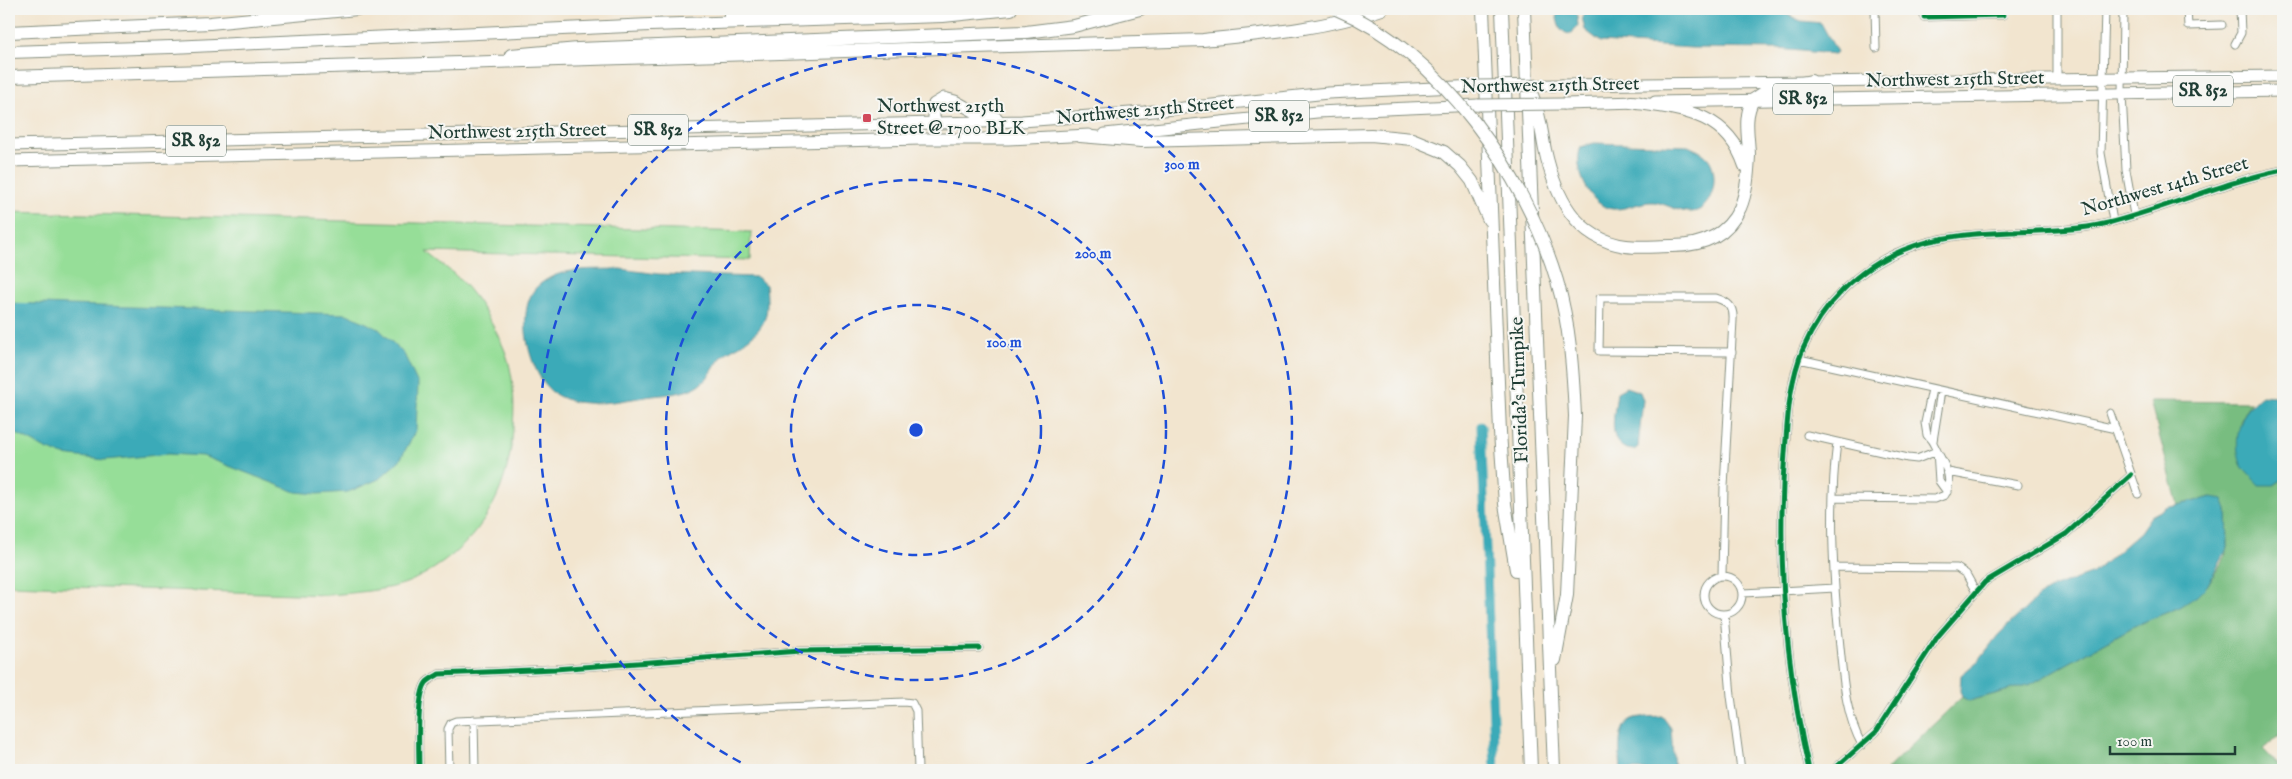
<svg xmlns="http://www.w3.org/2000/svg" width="2292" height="779" font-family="'IM FELL English',serif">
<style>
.green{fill:#96de98;stroke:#5a8e66}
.forest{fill:#78bd80;stroke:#4c7d5a}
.water{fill:#3baab8;stroke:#2d7476}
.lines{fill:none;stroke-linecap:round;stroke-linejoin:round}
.canal{stroke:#3baab8;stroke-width:9}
.minor-casing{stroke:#889182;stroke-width:9}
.primary-casing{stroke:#889182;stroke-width:13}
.motorway-casing{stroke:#889182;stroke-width:14}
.minor{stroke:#fff;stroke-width:7}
.primary{stroke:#fff;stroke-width:11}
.motorway{stroke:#fff;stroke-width:12}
.primary-bridge-casing{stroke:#889182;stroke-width:13;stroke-linecap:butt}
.motorway-bridge-casing{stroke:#889182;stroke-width:14;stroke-linecap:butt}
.primary-bridge{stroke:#fff;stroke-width:11}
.motorway-bridge{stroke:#fff;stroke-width:12}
.cycleway-casing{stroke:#f6f6f2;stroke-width:8}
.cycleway{stroke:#00873e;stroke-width:5}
.ring{fill:none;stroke:#1d4ed8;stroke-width:2.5;stroke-dasharray:9 6}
.poi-dot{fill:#d1495b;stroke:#f6f6f2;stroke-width:2}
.labels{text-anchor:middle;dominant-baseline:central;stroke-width:4;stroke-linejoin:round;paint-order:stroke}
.shield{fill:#f6f6f2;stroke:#60746d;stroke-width:1}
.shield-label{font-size:18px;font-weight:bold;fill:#1f3d34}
.street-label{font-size:19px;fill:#1f3d34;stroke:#f6f6f2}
.poi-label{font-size:19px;fill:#1f3d34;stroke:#f6f6f2;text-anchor:start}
.centre{fill:#1d4ed8;stroke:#f6f6f2;stroke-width:2.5}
.ring-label{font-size:15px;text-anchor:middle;font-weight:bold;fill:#1d4ed8;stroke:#f6f6f2;stroke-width:4;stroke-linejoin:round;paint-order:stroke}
</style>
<rect width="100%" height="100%" fill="#f6f6f2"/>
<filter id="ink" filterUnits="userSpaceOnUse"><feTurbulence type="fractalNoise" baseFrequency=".02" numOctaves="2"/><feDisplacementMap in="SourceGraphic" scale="10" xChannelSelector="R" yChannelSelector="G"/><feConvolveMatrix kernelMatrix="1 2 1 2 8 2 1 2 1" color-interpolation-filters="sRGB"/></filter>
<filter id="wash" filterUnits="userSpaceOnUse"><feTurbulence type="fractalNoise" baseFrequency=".0096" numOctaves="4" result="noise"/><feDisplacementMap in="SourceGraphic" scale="20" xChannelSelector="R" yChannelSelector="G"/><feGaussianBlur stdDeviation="1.12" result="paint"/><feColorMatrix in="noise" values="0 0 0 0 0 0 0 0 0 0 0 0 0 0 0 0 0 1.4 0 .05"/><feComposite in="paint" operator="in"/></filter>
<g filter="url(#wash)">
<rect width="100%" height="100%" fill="#f2e5cf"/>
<path class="green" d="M9,212L751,232L750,260L427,252C435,260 445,266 454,274C474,292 490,318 501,342C514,368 515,400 513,428C509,497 475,551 411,581C392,590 351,593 329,595L9,585Z"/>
<path class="forest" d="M2150,401L2251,402L2240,422L2274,485L2283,479V732L2263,749L2283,770H1886L1962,697L1969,701L2031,684L2136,625L2180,607L2207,586L2224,559L2228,547L2227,509L2212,497L2178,505Z"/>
<path class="water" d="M1556,9H1576L1578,25L1572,34C1558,34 1557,20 1556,9Z
M1588,9H1775L1801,21L1821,23L1837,52L1835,54L1778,49L1692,48L1601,42L1585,30L1582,17Z
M1594,143L1688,146C1697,150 1705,153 1710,161C1718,175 1714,202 1699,210C1685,217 1669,204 1654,202C1640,201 1627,210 1613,209C1590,208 1572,166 1581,147Z
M620,269L659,274L756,277L766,285C769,317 767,327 740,345C735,348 728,351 724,355C715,363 712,375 703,382C688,395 664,394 645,397C618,401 580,410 555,394C529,378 512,305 540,284C563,266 592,270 620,269Z
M9,303L347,314L379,329L404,354L418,384L416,430L400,460L379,479L348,492L317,494L296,492L203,456L168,454L105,460L63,455L46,449L9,430Z
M1626,387L1640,392L1643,400L1638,447L1634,450C1604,449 1615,413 1617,392Z
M2261,395L2275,396L2283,400V479L2274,485H2259C2254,479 2244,471 2241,464C2232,440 2240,410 2261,395Z
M2212,497L2223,499L2227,509L2228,547L2207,586L2197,596L2180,607L2136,625L2031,684L1969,701L1962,697L1960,691L1961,675L1979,660L1998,635L2040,595L2052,588L2093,573L2140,532L2151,516L2166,508Z
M1662,716L1671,728L1674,770H1621C1620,755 1615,723 1635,718C1643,716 1654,717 1662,716Z"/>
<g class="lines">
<path class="canal" d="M1481,426L1495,770"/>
</g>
</g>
<g filter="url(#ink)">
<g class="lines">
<g class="minor-casing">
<path id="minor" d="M1875,9L1876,48
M2105,9L2101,153L2113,221
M2123,9L2122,94L2126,170L2134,215
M2187,9L2188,26L2222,25
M1924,17L2003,15
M2235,44L2241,33L2240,9
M2057,78V9
M1799,359L2116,429
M2110,413L2138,494
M1807,435L1908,458L1917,459L1937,451
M1933,441L1941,391
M1837,442C1829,507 1833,573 1839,637C1843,674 1844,712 1862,745
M1937,451L1939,481L1947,492
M1948,472L2018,485
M1833,498L1935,499L1945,495C1954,478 1945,466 1937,451C1934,445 1933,441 1927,435L1925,423L1932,389
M1834,567L1957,568L1966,574L1976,592
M1722,575L1724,487L1733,320C1734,306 1728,302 1716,298H1600L1599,351L1732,352
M1704 595a19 19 0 1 1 38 0a19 19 0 1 1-38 0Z
M1743,593L1835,588
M1724,614L1731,696L1741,770
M474,720L475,770
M419,770C419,752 416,697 426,683C429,679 435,677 439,674L555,669L800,651L979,648
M449,770L448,729L451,723L456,721L904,702L912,703L916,711L918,770
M1809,770C1785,663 1776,549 1786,439C1788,409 1791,378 1803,349C1822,305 1858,268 1903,250C1968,223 2041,239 2108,223C2167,208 2223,182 2283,170
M1833,770L1876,732L1938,636L1985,582L2066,534L2131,475"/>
</g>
<g class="primary-casing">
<path id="primary" d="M1563,85L2283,76
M1655,102L2283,91
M1564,104L1639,102
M934,123V104L944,98L955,101L977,113L997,118
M1105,134L1317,112L1478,105
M9,145L1022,121L1144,112L1328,93L1477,86
M9,161L921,139H1008L1089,135"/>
</g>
<g class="motorway-casing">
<path id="motorway" d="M1483,9L1500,432L1505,504L1516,570
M1502,9L1531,770
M1524,9L1554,770
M730,15L792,9
M9,32L210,23L357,9
M9,52L172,47L650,25L943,16L1011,9
M511,55L578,49L1026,32L1074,26L1140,9
M9,77L1203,40C1262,34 1325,29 1382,9
M1532,95C1540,113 1541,130 1545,150C1555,195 1575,239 1626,246C1641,248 1657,246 1672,246C1701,246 1727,236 1740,208C1747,192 1748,173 1749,156C1749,137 1743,118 1753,100L1768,90L1811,81
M1631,102C1679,109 1727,111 1745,166
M1080,136L1141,141L1371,135L1412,139L1444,152L1460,166L1472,181L1489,220
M1555,660L1567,595L1575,416"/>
</g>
<use href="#minor" class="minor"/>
<use href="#primary" class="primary"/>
<use href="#motorway" class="motorway"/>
<g class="primary-bridge-casing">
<path id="primary-bridge" d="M1477,86L1563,85
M1478,105L1564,104"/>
</g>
<g class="motorway-bridge-casing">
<path id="motorway-bridge" d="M1336,9C1440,51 1526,176 1557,281C1570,325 1573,371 1575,416"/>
</g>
<use href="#primary-bridge" class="primary-bridge"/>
<use href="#motorway-bridge" class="motorway-bridge"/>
<g class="cycleway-casing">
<path id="cycleway" d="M1924,17L2003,15
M419,770C419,752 416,697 426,683C429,679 435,677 439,674L555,669L800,651L979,648
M1809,770C1785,663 1776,549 1786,439C1788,409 1791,378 1803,349C1822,305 1858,268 1903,250C1968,223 2041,239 2108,223C2167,208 2223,182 2283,170
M1833,770L1876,732L1938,636L1985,582L2066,534L2131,475"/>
</g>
<use href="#cycleway" class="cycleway"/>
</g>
</g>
<g class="ring">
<circle cx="916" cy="430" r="125"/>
<circle cx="916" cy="430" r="250"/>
<path d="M754 769A376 376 0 1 1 1078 769"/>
</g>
<rect class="poi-dot" x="862" y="113" width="10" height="10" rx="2.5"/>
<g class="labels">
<g class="shield">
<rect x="2173" y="75.5" width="60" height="31" rx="4"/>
<rect x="1773" y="83.5" width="60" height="31" rx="4"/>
<rect x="1249" y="100.5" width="60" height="31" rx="4"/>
<rect x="628" y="114.5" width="60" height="31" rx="4"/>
<rect x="166" y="125.5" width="60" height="31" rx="4"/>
</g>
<g class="shield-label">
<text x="2203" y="91">SR 852</text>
<text x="1803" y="99">SR 852</text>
<text x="1279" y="116">SR 852</text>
<text x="658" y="130">SR 852</text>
<text x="196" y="141">SR 852</text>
</g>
<g class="street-label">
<text transform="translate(1955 80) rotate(-1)">Northwest 215th Street</text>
<text transform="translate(1550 86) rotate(-1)">Northwest 215th Street</text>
<text transform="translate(1145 111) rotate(-5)">Northwest 215th Street</text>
<text transform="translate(517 132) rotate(-1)">Northwest 215th Street</text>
<text transform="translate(2165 187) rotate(-16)">Northwest 14th Street</text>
<text transform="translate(1520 390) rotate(-92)">Florida's Turnpike</text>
</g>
<g class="poi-label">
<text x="877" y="107">Northwest 215th<tspan x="877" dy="22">Street @ 1700 BLK</tspan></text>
</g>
</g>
<circle cx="916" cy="430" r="8" class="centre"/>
<g class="ring-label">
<text x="1182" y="169">300 m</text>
<text x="1093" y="258">200 m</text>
<text x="1004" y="347">100 m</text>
</g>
<rect width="2292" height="779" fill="none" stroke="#f6f6f2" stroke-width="30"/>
<path d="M2110 746v8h125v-8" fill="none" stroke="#1f3d34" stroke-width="2.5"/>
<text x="2117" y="746" font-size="15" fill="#1f3d34" stroke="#f6f6f2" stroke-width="4" paint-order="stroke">100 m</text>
</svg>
